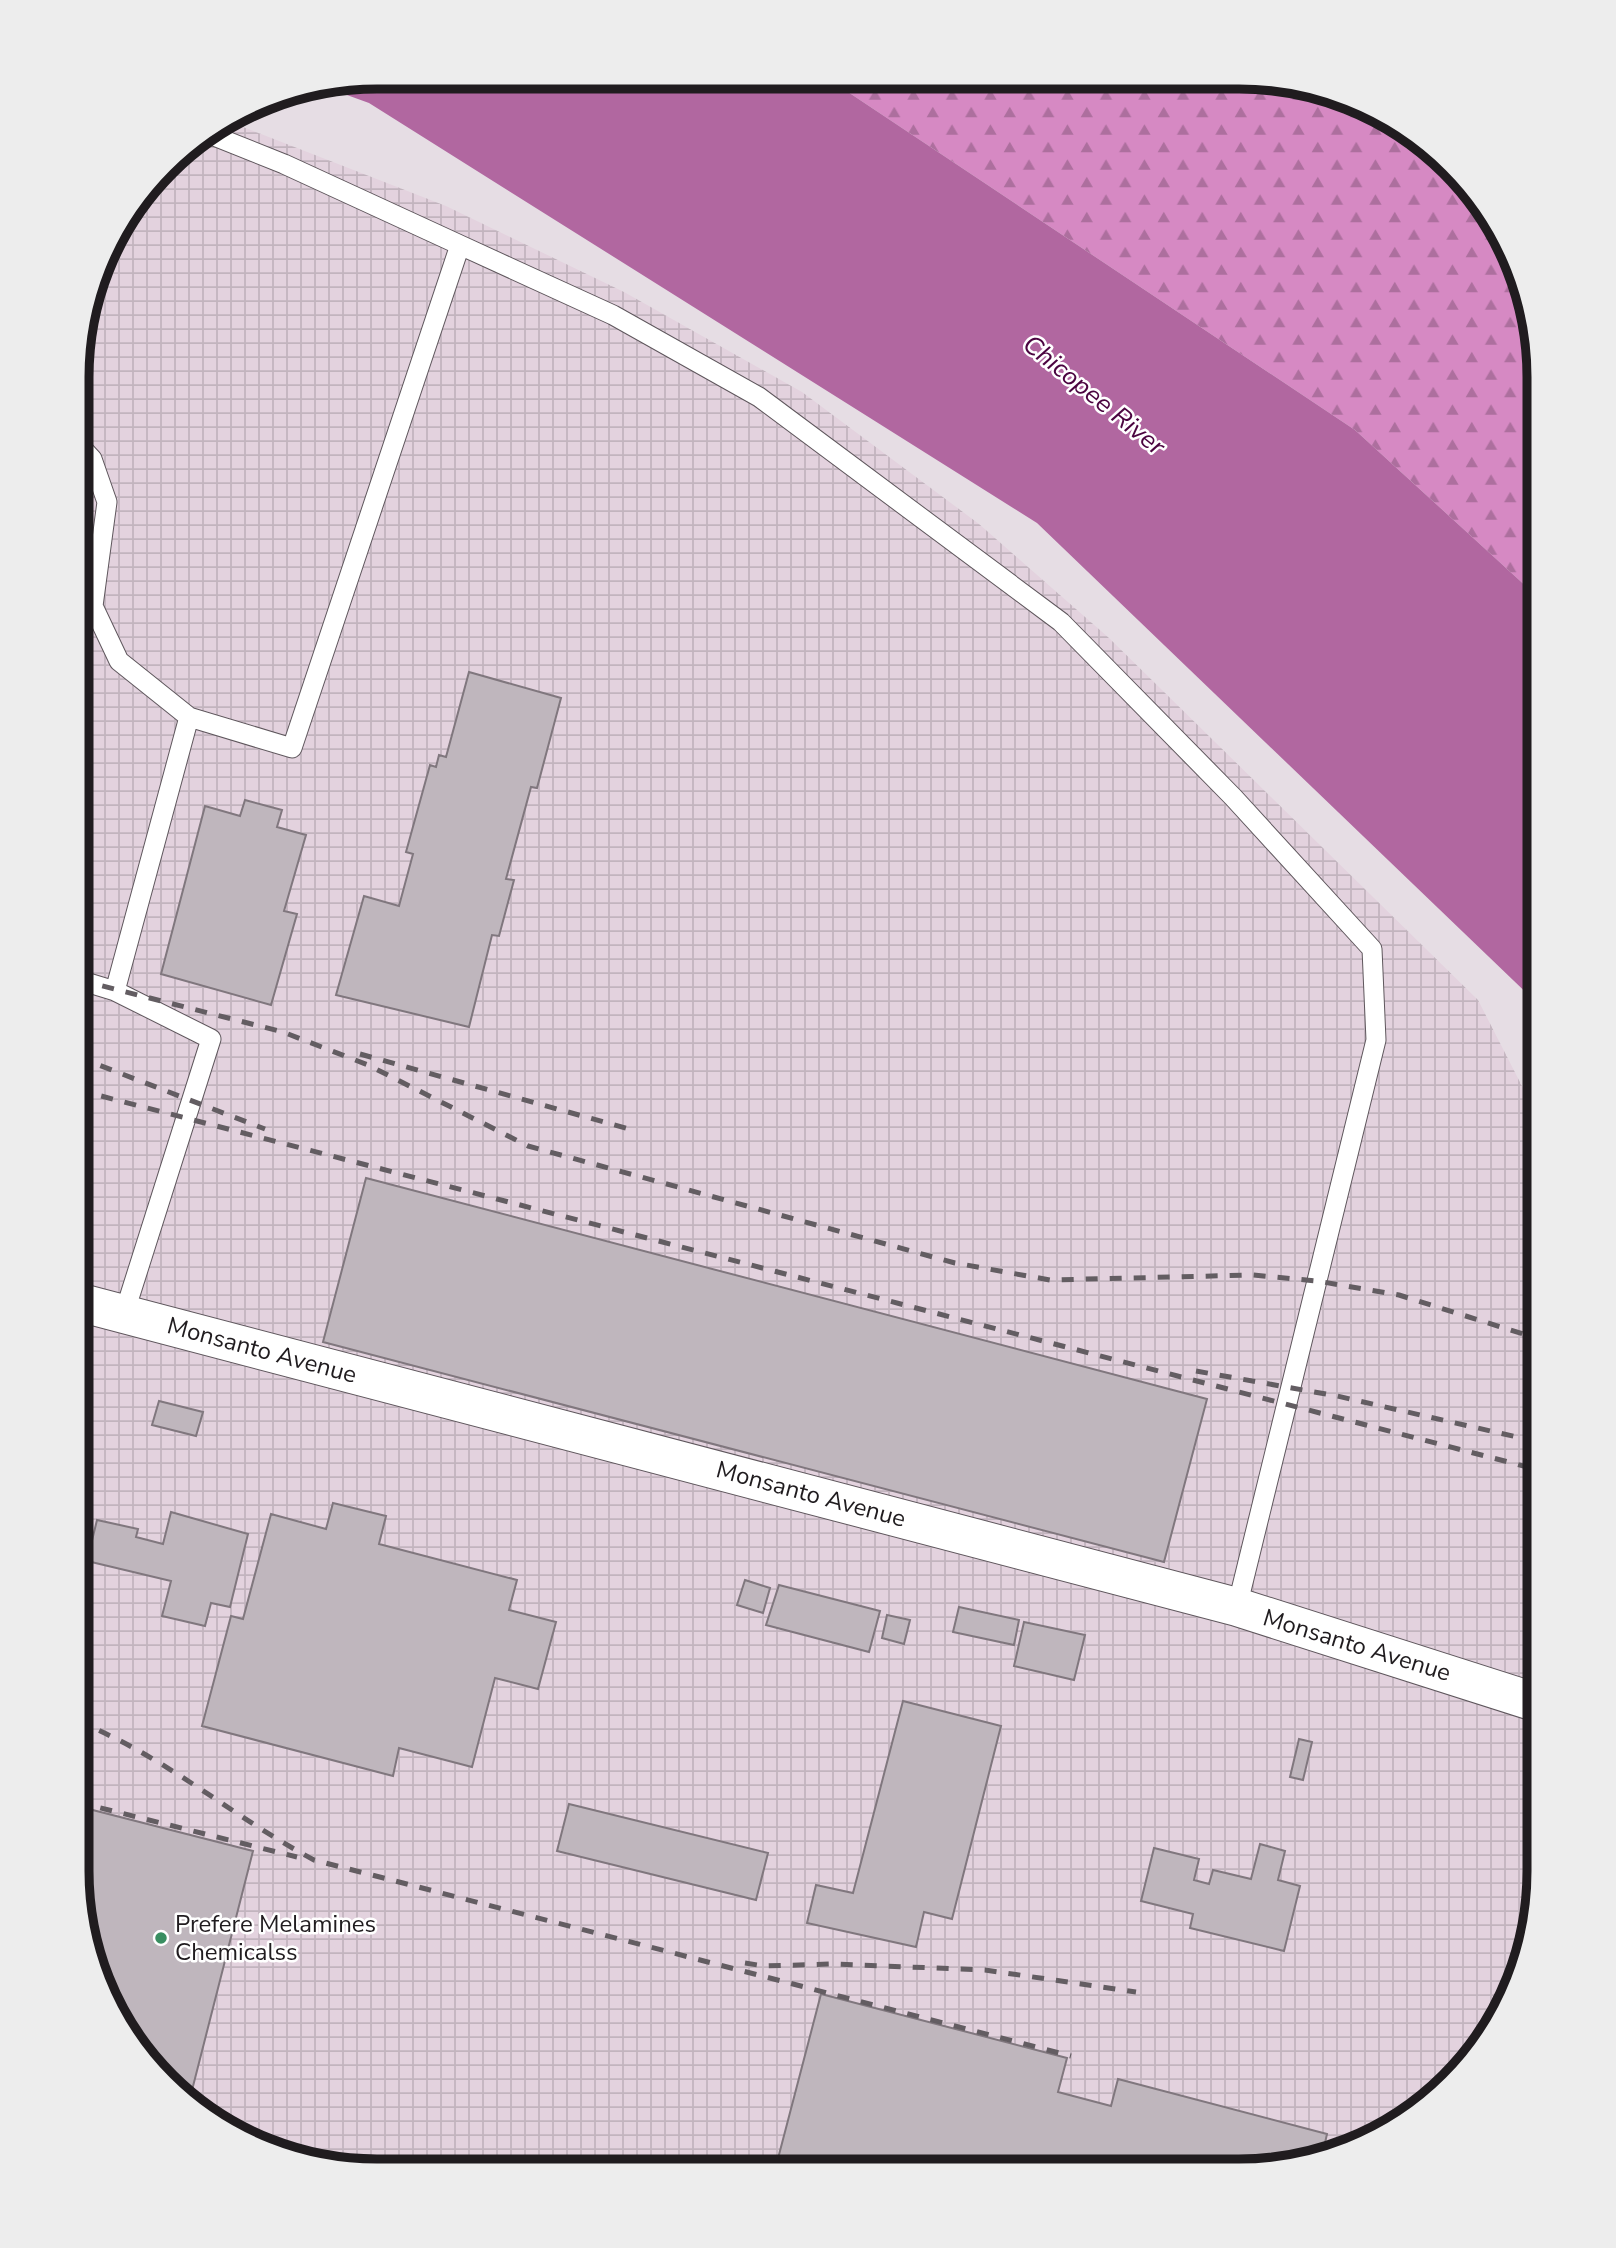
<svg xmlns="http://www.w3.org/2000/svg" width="1616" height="2248" font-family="'Nunito Sans',sans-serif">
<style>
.industrial{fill:url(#industrial-grid)}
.forest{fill:url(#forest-firs)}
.water{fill:#b167a0}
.building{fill:#bfb6bd;stroke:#80777e;stroke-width:2}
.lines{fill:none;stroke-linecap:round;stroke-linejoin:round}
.service-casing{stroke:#5f575d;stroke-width:21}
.minor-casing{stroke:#5f575d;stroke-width:40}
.service{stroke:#fff;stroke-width:19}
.minor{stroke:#fff;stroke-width:38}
.rail{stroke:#635d62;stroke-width:5;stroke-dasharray:12 12;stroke-linecap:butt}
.poi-dot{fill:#398e61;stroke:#fff;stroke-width:2.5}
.labels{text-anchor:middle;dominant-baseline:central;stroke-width:5;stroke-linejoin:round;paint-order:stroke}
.street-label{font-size:24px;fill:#201c1f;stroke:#fff}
.poi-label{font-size:24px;fill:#201c1f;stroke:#fff;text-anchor:start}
.water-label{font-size:26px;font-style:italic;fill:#4b0440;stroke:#fff}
.rim{fill:none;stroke:#201c1f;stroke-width:9}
</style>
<defs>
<pattern id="industrial-grid" width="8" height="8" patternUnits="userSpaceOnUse" patternTransform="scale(1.75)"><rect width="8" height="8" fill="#e3d2de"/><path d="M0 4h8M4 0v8" fill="none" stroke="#c2b4be"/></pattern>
<pattern id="forest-firs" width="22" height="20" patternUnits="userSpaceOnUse" patternTransform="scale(1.75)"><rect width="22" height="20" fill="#d689c3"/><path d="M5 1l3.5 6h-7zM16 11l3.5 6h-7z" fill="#ad6f9e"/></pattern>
</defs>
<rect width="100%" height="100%" fill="#e6dde4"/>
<path class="industrial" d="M230,122L446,206L624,292L802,392L979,524L1109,638L1478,1000L1524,1090L1539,1100L1538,1891L1523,1968L1488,2038L1437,2097L1371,2140L1240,2171L338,2168L210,2120L151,2069L108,2003L77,1872L80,337L117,227L179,151Z"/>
<path class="forest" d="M827,78L1279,80L1354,100L1421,139L1508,245L1539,376V598L1355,430Z"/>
<path class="water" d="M377,77L827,78L1355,430L1539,598V1005L1037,523L369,103L322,86Z"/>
<path class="building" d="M469,672L561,698L537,788L531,787L506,879L514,880L499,936L492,935L469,1027L336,995L364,896L399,906L413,854L406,852L430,765L436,767L439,755L446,757Z
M245,800L282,810L277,827L306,835L284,911L297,914L271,1005L161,974L205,806L240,816Z
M366,1178L1207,1399L1164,1562L323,1342Z
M159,1401L203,1412L196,1436L152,1425Z
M333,1503L386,1516L379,1544L517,1580L509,1610L556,1622L538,1689L495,1678L472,1767L399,1748L393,1776L202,1726L231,1616L243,1619L271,1514L326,1529Z
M171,1512L248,1534L230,1607L211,1603L205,1626L162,1616L171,1581L87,1561L97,1520L138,1529L136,1537L163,1544Z
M745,1580L770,1588L763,1613L737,1605Z
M779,1585L880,1611L869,1652L766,1625Z
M959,1607L1019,1620L1014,1645L953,1632Z
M887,1615L910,1620L904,1644L882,1638Z
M1024,1622L1085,1635L1074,1680L1014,1666Z
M903,1701L1001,1726L952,1919L924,1912L916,1947L807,1923L816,1885L853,1893Z
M1299,1739L1312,1742L1303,1780L1290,1777Z
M569,1804L768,1853L756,1900L557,1851Z
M77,1806L253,1851L189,2102L151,2069L108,2003L77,1872Z
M1260,1844L1285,1851L1278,1880L1300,1886L1284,1951L1190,1928L1193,1914L1141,1901L1154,1848L1199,1859L1194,1880L1209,1884L1213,1870L1251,1879Z
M821,1994L1067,2058L1058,2092L1111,2106L1118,2079L1327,2134L1323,2152L1240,2171L775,2170Z"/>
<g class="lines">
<g class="service-casing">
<path id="service" d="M460,245L613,315L759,397L1061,622L1233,797L1372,949L1376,1040L1237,1607
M79,445L92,459L107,502L93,606L119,661L189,717L292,748L460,245L284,164L209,134
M79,980L115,991
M124,1314L211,1039L115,991L189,717"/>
</g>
<g class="minor-casing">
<path id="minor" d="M78,1302L1237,1607L1538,1703"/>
</g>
<use href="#service" class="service"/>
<use href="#minor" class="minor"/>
<path class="rail" d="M79,980L283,1032L368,1065L528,1146L955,1263L1050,1280L1253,1275L1317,1281L1399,1295L1539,1339
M360,1054L629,1129
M78,1057L265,1129
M78,1090L1539,1470
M1196,1371L1337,1396L1539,1442
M77,1721C167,1757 231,1816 314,1860L1071,2056
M77,1802L297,1857
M745,1963L764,1966L833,1964L985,1970L1136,1992"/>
</g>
<circle class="poi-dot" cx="161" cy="1938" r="7"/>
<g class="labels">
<g class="street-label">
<text transform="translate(262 1350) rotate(15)">Monsanto Avenue</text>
<text transform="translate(811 1494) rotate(15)">Monsanto Avenue</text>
<text transform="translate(1357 1645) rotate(17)">Monsanto Avenue</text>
</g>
<g class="poi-label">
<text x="175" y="1924">Prefere Melamines<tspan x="175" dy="28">Chemicalss</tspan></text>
</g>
<g class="water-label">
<text transform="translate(1094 395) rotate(39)">Chicopee River</text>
</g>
</g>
<path d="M0 0H1616V2248H0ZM377 89H1239A288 288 0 0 1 1527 377V1871A288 288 0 0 1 1239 2159H377A288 288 0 0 1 89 1871V377A288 288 0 0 1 377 89Z" fill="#ededed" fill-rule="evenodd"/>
<path class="rim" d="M377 89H1239A288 288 0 0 1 1527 377V1871A288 288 0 0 1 1239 2159H377A288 288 0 0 1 89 1871V377A288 288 0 0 1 377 89Z"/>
</svg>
